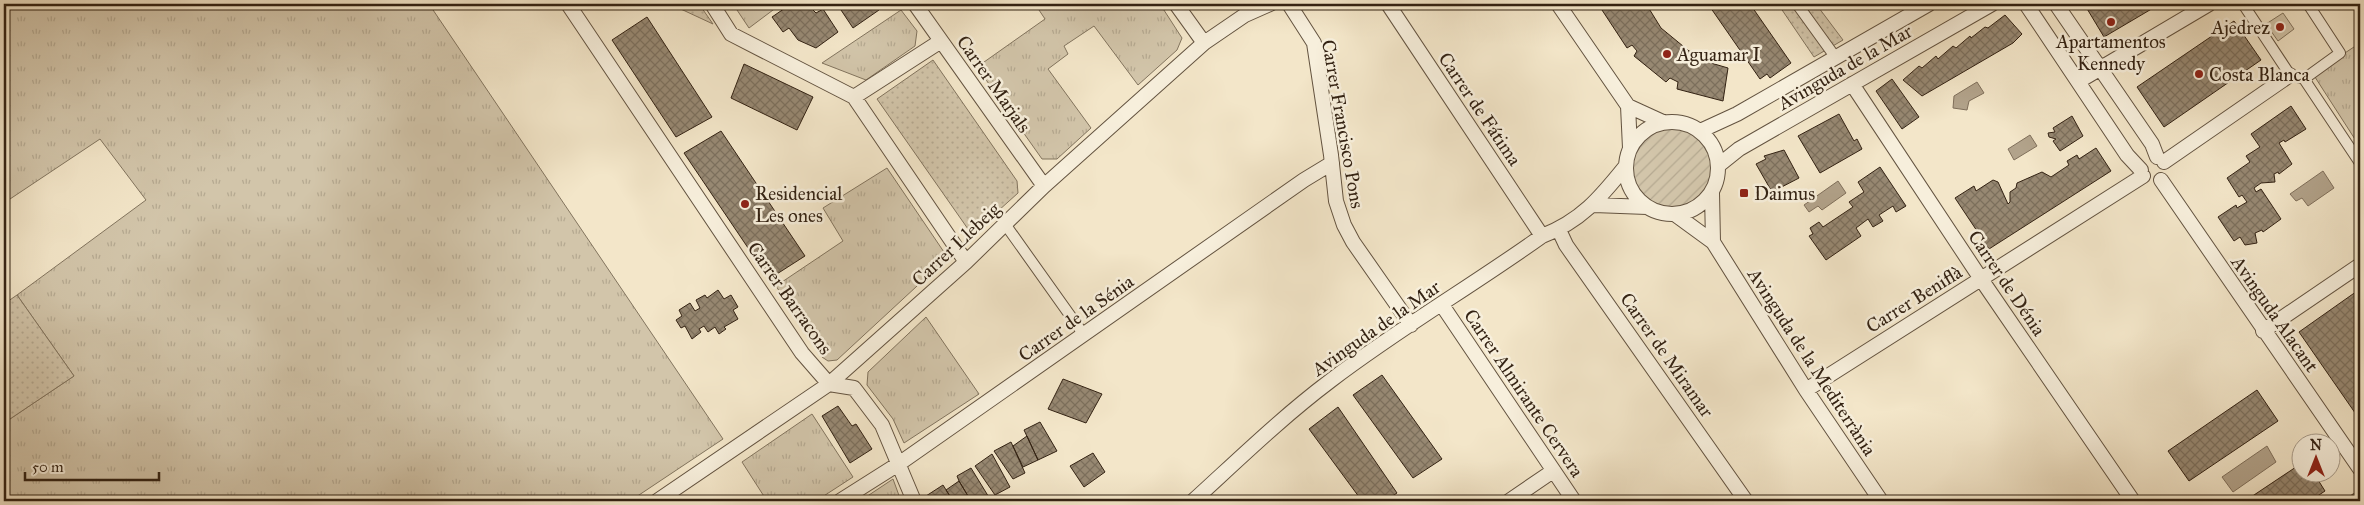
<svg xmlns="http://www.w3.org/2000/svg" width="2364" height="505" font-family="'IM FELL Great Primer',serif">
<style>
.grass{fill:url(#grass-tufts);stroke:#82745e}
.park{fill:url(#park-dots);stroke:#82745e}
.garden{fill:url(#garden-furrows);stroke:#82745e}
.pitch{fill:#d2c5aa;stroke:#82745e}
.water{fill:#b2a38b;stroke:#7f6f5b}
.building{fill:url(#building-cross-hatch);stroke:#332213}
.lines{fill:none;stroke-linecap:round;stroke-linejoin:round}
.pedestrian-casing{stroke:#635340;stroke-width:12}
.minor-casing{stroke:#635340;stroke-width:16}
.pedestrian{stroke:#f7efdc;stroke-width:10}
.minor{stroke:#f7efdc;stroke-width:14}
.poi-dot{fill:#8f2418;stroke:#f7efdc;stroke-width:2}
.labels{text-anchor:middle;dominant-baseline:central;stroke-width:5;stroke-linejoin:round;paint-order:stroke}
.poi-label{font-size:19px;fill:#332213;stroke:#f7efdc;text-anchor:start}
.street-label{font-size:19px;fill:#332213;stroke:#f7efdc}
</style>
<defs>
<pattern id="grass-tufts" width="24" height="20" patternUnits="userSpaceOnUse" patternTransform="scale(1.25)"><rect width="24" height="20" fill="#d2c5aa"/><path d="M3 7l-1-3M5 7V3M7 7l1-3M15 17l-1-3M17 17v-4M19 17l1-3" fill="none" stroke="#b5a991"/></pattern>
<pattern id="park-dots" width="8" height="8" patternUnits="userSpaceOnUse" patternTransform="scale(1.25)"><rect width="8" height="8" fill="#d2c5aa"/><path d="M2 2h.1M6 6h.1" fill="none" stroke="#b5a991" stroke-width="1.8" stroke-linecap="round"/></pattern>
<pattern id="garden-furrows" width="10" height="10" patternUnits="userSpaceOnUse" patternTransform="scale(1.25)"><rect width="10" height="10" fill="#d2c5aa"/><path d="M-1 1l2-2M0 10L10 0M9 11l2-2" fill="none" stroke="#b5a991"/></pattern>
<pattern id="building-cross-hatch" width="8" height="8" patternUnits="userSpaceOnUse" patternTransform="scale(1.25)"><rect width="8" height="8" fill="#978872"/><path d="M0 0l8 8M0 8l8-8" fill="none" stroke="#7c6f5c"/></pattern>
</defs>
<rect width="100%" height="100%" fill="#f3e6c9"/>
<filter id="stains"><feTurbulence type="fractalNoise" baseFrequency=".004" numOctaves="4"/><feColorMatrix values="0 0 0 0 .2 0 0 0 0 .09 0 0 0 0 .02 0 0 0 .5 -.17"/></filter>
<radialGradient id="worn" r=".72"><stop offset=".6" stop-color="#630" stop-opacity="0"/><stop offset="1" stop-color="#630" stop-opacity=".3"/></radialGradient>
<path class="grass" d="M4,4H429L723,439L630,501H4V423L74,376L17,295L146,200L100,139L4,203Z
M733,4H781L749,28Z
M1035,4H1160L1182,38L1177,50L1138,85L1094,26L1064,46L1068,54L1048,69L1091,128L1057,159H1042L977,67L1045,19Z
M901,10L917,31L915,46L866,80L822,63Z
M2360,43V147L2313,74Z
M887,168L946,255L943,262L837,360L828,361L822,357L776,286L843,241L823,208Z
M926,317L979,394L904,443L893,419L867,385L868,372Z
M812,414L853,477L816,501H767L742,462Z
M893,479L901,501H860Z"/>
<path class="park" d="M670,4H699L713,24Z
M1778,4H1816L1843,40L1814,57Z
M933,60L1017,181L1018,193L978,229H968L877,99Z
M17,295L74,376L4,423V304Z"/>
<path class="garden" d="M1626 168a46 46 0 1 1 92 0a46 46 0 1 1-92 0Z"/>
<path class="pitch" d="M2283,13L2294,29L2278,41L2266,24Z"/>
<path class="water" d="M1977,82L1984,93L1969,101L1967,110L1953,108L1954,96Z
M2030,135L2037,146L2014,160L2008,149Z
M2323,171L2334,188L2308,206L2302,198L2296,201L2290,194Z
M1838,181L1846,193L1822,210L1818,206L1809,212L1804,205Z
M2267,446L2276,462L2233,492L2222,477Z"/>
<path class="building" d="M791,4H819L813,10L816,13L823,9L838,32L816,48L798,40L789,28L783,32L772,17Z
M837,4H875L879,10L853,28Z
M1604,4H1641L1644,10L1648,7L1661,28L1689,51L1706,56L1704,61L1728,68L1723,101L1677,89L1678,82L1670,78L1666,82L1634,56L1637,51L1632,45L1627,48L1600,7Z
M1708,4H1750L1791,63L1770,78L1767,74L1760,79Z
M2081,4H2160L2104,37L2086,7L2084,8Z
M2005,15L2022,34L2013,43L1922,96L1903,80L1919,66L1922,68L1936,56L1938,59L1953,46L1956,48L1970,36L1971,38L1985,27L1988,28Z
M647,17L712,117L676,137L612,40Z
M2234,21L2261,60L2164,127L2137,87Z
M744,64L813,97L797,130L731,98Z
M1892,79L1919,117L1902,129L1876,91Z
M2291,106L2306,129L2285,142L2284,140L2279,143L2292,164L2279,174L2278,172L2274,174L2275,182L2261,183L2254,188L2256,192L2261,189L2281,219L2263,232L2262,230L2255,233L2257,243L2245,245L2240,237L2234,241L2218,217L2236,205L2237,208L2247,202L2242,195L2239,197L2227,178L2250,162L2246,156L2260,147L2251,134Z
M1839,114L1854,141L1857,139L1862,149L1820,173L1798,136Z
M2072,116L2083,136L2060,151L2053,141L2056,139L2049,137L2048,133L2055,132L2053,128Z
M721,131L805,256L769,279L684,153Z
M2096,148L2111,171L1989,249L1955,198L1974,186L1976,191L1993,180L1998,182L2008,204L2010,202V192L2016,188L2017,183L2042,172L2051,177L2069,165L2067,161L2077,155L2079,159Z
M1784,150L1799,178L1772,192L1756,164L1766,159L1764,156Z
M1880,167L1906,206L1896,212L1893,206L1879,215L1883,221L1873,227L1868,219L1856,228L1861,236L1826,260L1809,236L1813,234L1810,228L1819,222L1823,227L1853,207L1849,202L1864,192L1858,182Z
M2360,289L2359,342L2360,420L2299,332Z
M718,290L724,299L731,295L738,307L733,310L738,319L724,327L726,329L719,334L715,327L708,332L704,326L699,329L701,332L692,339L685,326L681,328L676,320L682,316L679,310L690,303L695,311L700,308L696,300L705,295L707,298Z
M1382,375L1442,459L1413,478L1353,395Z
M1063,379L1102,394L1086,423L1048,409Z
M2257,390L2278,421L2189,481L2168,451Z
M838,406L852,426L856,424L872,449L850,463L822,416Z
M1338,407L1397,493L1385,501H1362L1309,429Z
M1040,422L1057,451L1038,460L1024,430Z
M1027,436L1038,460L1023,467L1013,446Z
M1011,442L1025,473L1013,479L994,451Z
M1093,453L1105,472L1084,487L1070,466Z
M992,454L1010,487L995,495L975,466Z
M2302,463V472H2313L2325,491L2310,501H2245Z
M971,468L990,499L985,501H971L959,481L957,476Z
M959,481L971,501H953L946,490Z
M943,485L953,501H930L926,496Z"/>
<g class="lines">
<g class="pedestrian-casing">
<path id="pedestrian" d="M1797,4L1836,58
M2243,4L2290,75L2304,79
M2308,4L2340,53L2304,79L2360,163
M1005,224L1084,335"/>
</g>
<g class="minor-casing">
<path id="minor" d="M568,4L802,353L829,384L854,388L882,425L914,501
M712,4L731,34L854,97L966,262
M915,4L1044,186
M1176,4L1204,43
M1289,4L1314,43L1331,155L1336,201L1344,225L1353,242L1411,325
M1388,4L1542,236
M1558,4L1628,106
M2026,4L2127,155L2141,170
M2056,4L2152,144L2157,157
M2079,81L2209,4
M1852,84L1981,279L2133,501
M854,97L941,41
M1628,106L1630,148
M1628,106L1663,122
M1626 168a46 46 0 1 1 92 0a46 46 0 1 1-92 0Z
M1700,131L1737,114L1929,4
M2164,162L2290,75
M1719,165L1739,149L1992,4
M2161,180L2360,469
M1712,193L1713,242
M1594,205L1647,207
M1676,215L1713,242L1806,390L1881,501
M1559,230L1566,245L1746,501
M1442,305L1574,501
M2263,331L2360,265
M1806,390L2143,176
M657,501L829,384L966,262L1044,186L1204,43L1245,15L1270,4
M840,501L900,463L1304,180L1332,163
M1193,501C1238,460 1281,418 1330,381C1398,329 1472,286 1542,236C1581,221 1600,198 1625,167
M1509,501L1553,471
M2356,501L2360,499"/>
</g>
<use href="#pedestrian" class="pedestrian"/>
<use href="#minor" class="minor"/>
</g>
<g class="poi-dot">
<circle cx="2111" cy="22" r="5"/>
<circle cx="2280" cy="27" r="5"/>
<circle cx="1667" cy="54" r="5"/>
<circle cx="2199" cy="74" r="5"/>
<rect x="1739" y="188" width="10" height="10" rx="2.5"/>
<circle cx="745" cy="204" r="5"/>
</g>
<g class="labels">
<g class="poi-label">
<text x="2270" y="27" text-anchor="end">Ajedrez</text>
<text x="2111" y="41" text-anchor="middle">Apartamentos<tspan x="2111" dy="22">Kennedy</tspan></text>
<text x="1677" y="54">Aguamar I</text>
<text x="2209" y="74">Costa Blanca</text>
<text x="755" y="193">Residencial<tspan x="755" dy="22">Les ones</tspan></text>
<text x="1754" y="193">Daimus</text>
</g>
<g class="street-label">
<text transform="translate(1845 67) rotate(-30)">Avinguda de la Mar</text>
<text transform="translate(994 84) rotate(55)">Carrer Marjals</text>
<text transform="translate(1480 109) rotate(56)">Carrer de Fátima</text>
<text transform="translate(1343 124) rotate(80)">Carrer Francisco Pons</text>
<text transform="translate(956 244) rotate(-43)">Carrer Llebeig</text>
<text transform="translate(2007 283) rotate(56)">Carrer de Dénia</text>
<text transform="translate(790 298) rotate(55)">Carrer Barracons</text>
<text transform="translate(1914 299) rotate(-32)">Carrer Beniflà</text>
<text transform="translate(2275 314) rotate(55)">Avinguda Alacant</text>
<text transform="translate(1076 318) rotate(-35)">Carrer de la Sénia</text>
<text transform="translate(1376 328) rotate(-35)">Avinguda de la Mar</text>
<text transform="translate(1667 355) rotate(55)">Carrer de Miramar</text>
<text transform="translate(1812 362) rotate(57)">Avinguda de la Mediterrània</text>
<text transform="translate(1524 393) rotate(56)">Carrer Almirante Cervera</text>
</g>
</g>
<rect width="2364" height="505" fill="none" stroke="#f3e6c9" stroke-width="20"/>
<rect x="5" y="5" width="2354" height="495" fill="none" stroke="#332213" stroke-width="2.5"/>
<rect x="10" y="10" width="2344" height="485" fill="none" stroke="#332213"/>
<g transform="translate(2316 458)"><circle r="24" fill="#f7efdc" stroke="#a99d8c"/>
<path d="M0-4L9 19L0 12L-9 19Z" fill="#8f2418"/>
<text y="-8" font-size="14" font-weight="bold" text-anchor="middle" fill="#332213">N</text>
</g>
<path d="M25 472v8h134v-8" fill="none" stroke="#332213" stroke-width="2.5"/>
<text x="32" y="472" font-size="15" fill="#332213" stroke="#f7efdc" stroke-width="4" paint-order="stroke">50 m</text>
<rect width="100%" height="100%" filter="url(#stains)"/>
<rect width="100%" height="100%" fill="url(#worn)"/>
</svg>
